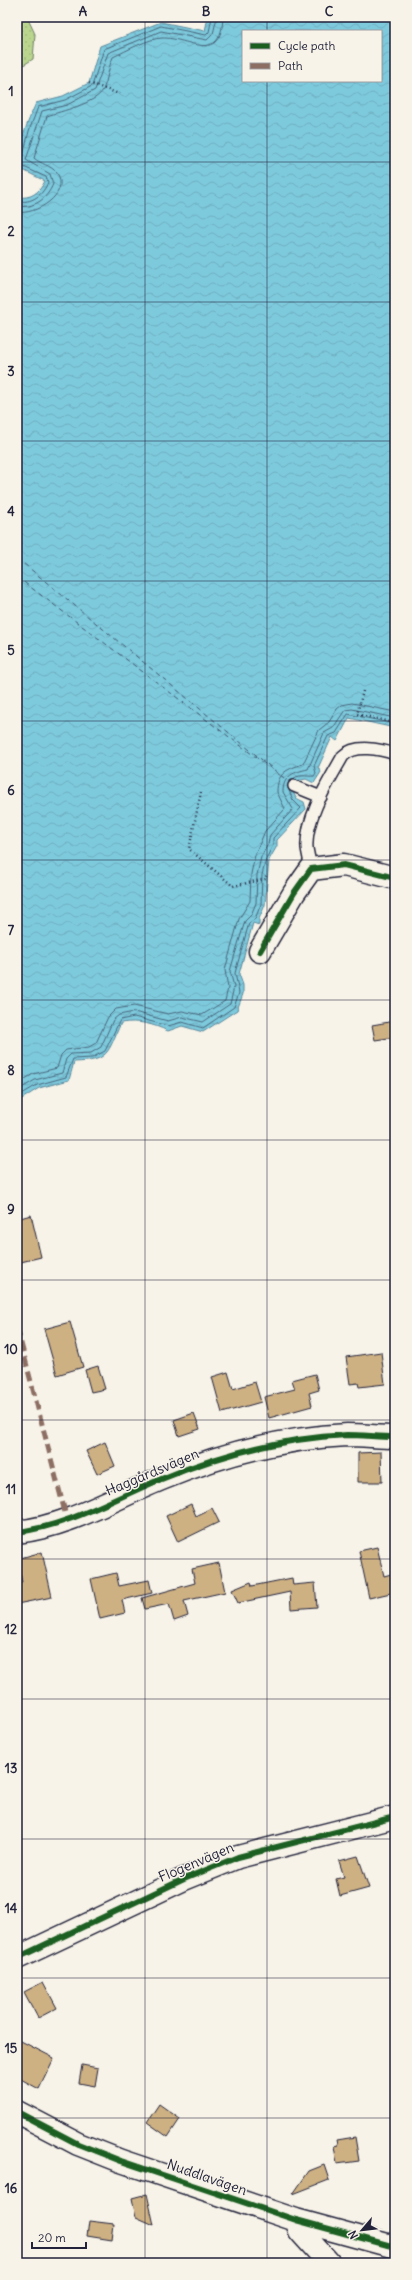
<svg xmlns="http://www.w3.org/2000/svg" width="412" height="2280" font-family="Delius,sans-serif">
<style>
.grass{fill:url(#grass-dots);stroke:#6e7c64}
.water{fill:url(#water-waves);stroke:#59879c;fill-rule:evenodd}
.lines{fill:none;stroke-linecap:round;stroke-linejoin:round}
.shore{stroke:#47657c;stroke-width:1}
.ferry{stroke:#3e546c;stroke-width:1;stroke-dasharray:5 4;stroke-linecap:butt}
.building{fill:#ceb183;stroke:#22223b}
.service-casing{stroke:#22223b;stroke-width:14}
.minor-casing{stroke:#22223b;stroke-width:25}
.path{stroke:#22223b;stroke-width:2.5;stroke-dasharray:1 3;stroke-linecap:butt}
.service{stroke:#f7f3e8;stroke-width:11}
.minor{stroke:#f7f3e8;stroke-width:22}
.quiet{stroke:#8d6e63;stroke-width:5;stroke-dasharray:10 5;stroke-linecap:butt}
.cycleway-casing{stroke:#f7f3e8;stroke-width:8}
.cycleway{stroke:#1b5e20;stroke-width:6}
.grid{fill:none;stroke:#22223b;stroke-width:1;stroke-opacity:0.55}
.labels{text-anchor:middle;dominant-baseline:central;stroke-width:3;stroke-linejoin:round;paint-order:stroke}
.street-label{font-size:14px;fill:#22223b;stroke:#f7f3e8}
.neatline{fill:none;stroke:#22223b;stroke-width:1.5}
.grid-label{font-size:13px;text-anchor:middle;font-weight:bold;fill:#22223b}
</style>
<defs>
<pattern id="grass-dots" width="8" height="8" patternUnits="userSpaceOnUse"><rect width="8" height="8" fill="#bad68e"/><path d="M2 2h.1M6 6h.1" fill="none" stroke="#a0b77b" stroke-width="1.8" stroke-linecap="round"/></pattern>
<pattern id="water-waves" width="16" height="10" patternUnits="userSpaceOnUse"><rect width="16" height="10" fill="#7ecadd"/><path d="M0 5q4-4 8 0t8 0" fill="none" stroke="#6dadbf"/></pattern>
</defs>
<rect width="100%" height="100%" fill="#f7f3e8"/>
<filter id="ink" filterUnits="userSpaceOnUse"><feTurbulence type="fractalNoise" baseFrequency=".025" numOctaves="2"/><feDisplacementMap in="SourceGraphic" scale="8" xChannelSelector="R" yChannelSelector="G"/><feConvolveMatrix kernelMatrix="1 2 1 2 8 2 1 2 1" color-interpolation-filters="sRGB"/></filter>
<g filter="url(#ink)">
<path class="grass" d="M17,17H27L35,34L33,59L17,69Z"/>
<path class="water" d="M208,17H395V728L349,718L337,741L332,737L318,768L321,772L314,783L306,779L296,781L292,790L296,798L304,802L306,809L277,840V846L269,860L265,905L259,919V925L253,923L239,974L243,985V994L237,1010L203,1032L182,1026L168,1031C153,1024 138,1020 121,1023C107,1053 110,1061 74,1062L69,1080L39,1088L17,1102V197C31,199 39,193 45,181L19,168C16,147 28,122 36,103L63,96L89,83L100,46L161,22L205,31ZM243,31H381V81H243Z"/>
<g class="lines">
<path class="shore" d="M17,159L23,156L29,131L38,107L65,100L92,86L104,49L161,26L206,35L209,32L212,17
M17,164L46,177L48,182C43,195 32,204 17,201
M17,206C34,209 47,199 53,184L50,174L26,160L42,111L67,105L95,90L108,53L161,31L207,40L213,34L217,17
M17,212C35,216 71,194 57,173C51,165 40,164 34,158L47,116C61,111 95,104 103,90C108,80 108,67 113,57C126,51 149,38 162,38C189,37 221,66 223,17
M292,780C298,773 307,777 314,776L316,773L314,766L328,736L336,733L348,714L395,724
M17,1084L33,1074L57,1068L61,1055L66,1050L89,1047L96,1043L108,1017L116,1009L134,1006L168,1014L182,1011L202,1015L225,1001L228,988L225,970L239,919L250,901L251,874L255,855L265,831L285,809L277,792C277,772 288,769 303,764L319,730L329,722L337,709L342,705L352,703L395,712
M17,1091L35,1080L62,1073L66,1059L71,1054L91,1053L101,1047L113,1020L119,1015L134,1012L168,1021L182,1017L203,1022L230,1004L234,987L230,971L245,921L251,915L256,903L257,875L261,857L268,844L270,835L293,809L283,792C283,775 295,772 308,769L324,733L333,728L345,710L352,709L395,718
M17,1097L37,1085L66,1077L73,1059L92,1058L105,1051L120,1020L134,1017L168,1026L182,1022L203,1028L234,1007L239,993L235,973L249,923L255,919L261,904L262,875L266,859L273,845V838L301,808L293,800L288,788"/>
<path class="ferry" d="M17,558L290,783
M17,577L281,776"/>
</g>
<path class="building" d="M395,1021V1037L375,1040L372,1025Z
M31,1215L41,1257L17,1263V1219Z
M70,1322L83,1367L57,1375L44,1329Z
M381,1352L385,1384L359,1387L358,1383L350,1384L346,1357Z
M98,1366L105,1389L91,1392L85,1370Z
M228,1372L233,1389L255,1382L261,1402L222,1413L212,1377Z
M315,1374L319,1390L309,1393L312,1406L269,1418L264,1397L295,1389L292,1380Z
M194,1413L200,1429L179,1436L174,1420Z
M105,1442L115,1466L97,1474L86,1451Z
M381,1452L382,1482H358V1453Z
M191,1504L196,1516L212,1508L219,1522L178,1542L166,1516Z
M377,1547L384,1576L395,1573V1592L369,1598L359,1551Z
M42,1552L52,1597L17,1604V1583L22,1582L17,1559Z
M219,1563L225,1592L184,1601L188,1616L174,1621L169,1604L145,1609L142,1598L195,1583L192,1569Z
M116,1573L119,1586L149,1580L152,1593L122,1600L125,1613L100,1619L91,1579Z
M292,1578L293,1585L315,1583L317,1607L291,1609L290,1592L238,1603L232,1590L251,1582L252,1586Z
M358,1856L369,1888L340,1896L336,1879L344,1877L339,1861Z
M43,1982L57,2008L38,2018L24,1992Z
M17,2039L54,2058L39,2089L17,2077Z
M82,2065L98,2068L95,2086L79,2083Z
M159,2104L180,2119L168,2137L147,2122Z
M355,2137L359,2161L337,2164L334,2146L338,2145L337,2140Z
M324,2165L329,2180L293,2194L309,2171Z
M147,2194L154,2225L136,2217L132,2198Z
M89,2221L114,2224L112,2240L87,2236Z"/>
<g class="lines">
<g class="service-casing">
<path id="service" d="M294,786L321,797
M311,869C310,862 308,855 307,848C305,818 329,781 343,756C355,744 380,749 395,754"/>
</g>
<g class="minor-casing">
<path id="minor" d="M260,951L294,893L311,869L344,865L395,878
M17,1532C70,1526 116,1497 164,1478C222,1454 284,1438 347,1435C363,1435 379,1437 395,1437
M17,1958L184,1879L238,1857L395,1817
M17,2112L78,2144L121,2161L296,2220L395,2247
M296,2220L300,2231L329,2263"/>
</g>
<path class="path" d="M89,83L122,95
M363,691L357,714L395,723
M201,792L189,849L233,886L266,879V876"/>
<use href="#service" class="service"/>
<use href="#minor" class="minor"/>
<path class="quiet" d="M17,1328L67,1520"/>
<g class="cycleway-casing">
<path id="cycleway" d="M260,951L294,893L311,869L344,865L395,878
M17,1532C70,1526 116,1497 164,1478C222,1454 284,1438 347,1435C363,1435 379,1437 395,1437
M17,1958L184,1879L238,1857L395,1817
M17,2112L78,2144L121,2161L296,2220L395,2247"/>
</g>
<use href="#cycleway" class="cycleway"/>
</g>
</g>
<path class="grid" d="M145,17V2263M267,17V31M267,81V2263M17,162H395M17,302H395M17,441H395M17,581H395M17,721H395M17,860H395M17,1000H395M17,1140H395M17,1280H395M17,1420H395M17,1559H395M17,1699H395M17,1839H395M17,1978H395M17,2118H395"/>
<g class="labels">
<g class="street-label">
<text transform="translate(152 1472) rotate(-23)">Haggårdsvägen</text>
<text transform="translate(196 1862) rotate(-23)">Flogenvägen</text>
<text transform="translate(207 2177) rotate(19)">Nuddlavägen</text>
</g>
</g>
<rect width="412" height="2280" fill="none" stroke="#f7f3e8" stroke-width="44"/>
<rect x="242" y="30" width="140" height="52" fill="#f7f3e8" stroke="#a29fa3"/>
<rect x="250" y="43" width="20" height="6" fill="#1b5e20" stroke="#a29fa3"/>
<text x="278" y="50" font-size="12" fill="#22223b">Cycle path</text>
<rect x="250" y="63" width="20" height="6" fill="#8d6e63" stroke="#a29fa3"/>
<text x="278" y="70" font-size="12" fill="#22223b">Path</text>
<g transform="translate(362 2230) rotate(242)" stroke="#f7f3e8" stroke-width="3" paint-order="stroke">
<path d="M0-3L7 15L0 10L-7 15Z" fill="#22223b"/>
<text y="-6" font-size="11" font-weight="bold" text-anchor="middle" fill="#22223b">N</text>
</g>
<path d="M32 2242v6h54v-6" fill="none" stroke="#22223b" stroke-width="2"/>
<text x="38" y="2242" font-size="12" fill="#22223b" stroke="#f7f3e8" stroke-width="3" paint-order="stroke">20 m</text>
<rect x="22" y="22" width="368" height="2236" class="neatline"/>
<g class="grid-label">
<text x="83" y="16">A</text>
<text x="206" y="16">B</text>
<text x="329" y="16">C</text>
<text x="11" y="96">1</text>
<text x="11" y="236">2</text>
<text x="11" y="376">3</text>
<text x="11" y="516">4</text>
<text x="11" y="655">5</text>
<text x="11" y="795">6</text>
<text x="11" y="935">7</text>
<text x="11" y="1075">8</text>
<text x="11" y="1214">9</text>
<text x="11" y="1354">10</text>
<text x="11" y="1494">11</text>
<text x="11" y="1634">12</text>
<text x="11" y="1773">13</text>
<text x="11" y="1913">14</text>
<text x="11" y="2053">15</text>
<text x="11" y="2193">16</text>
</g>
</svg>
